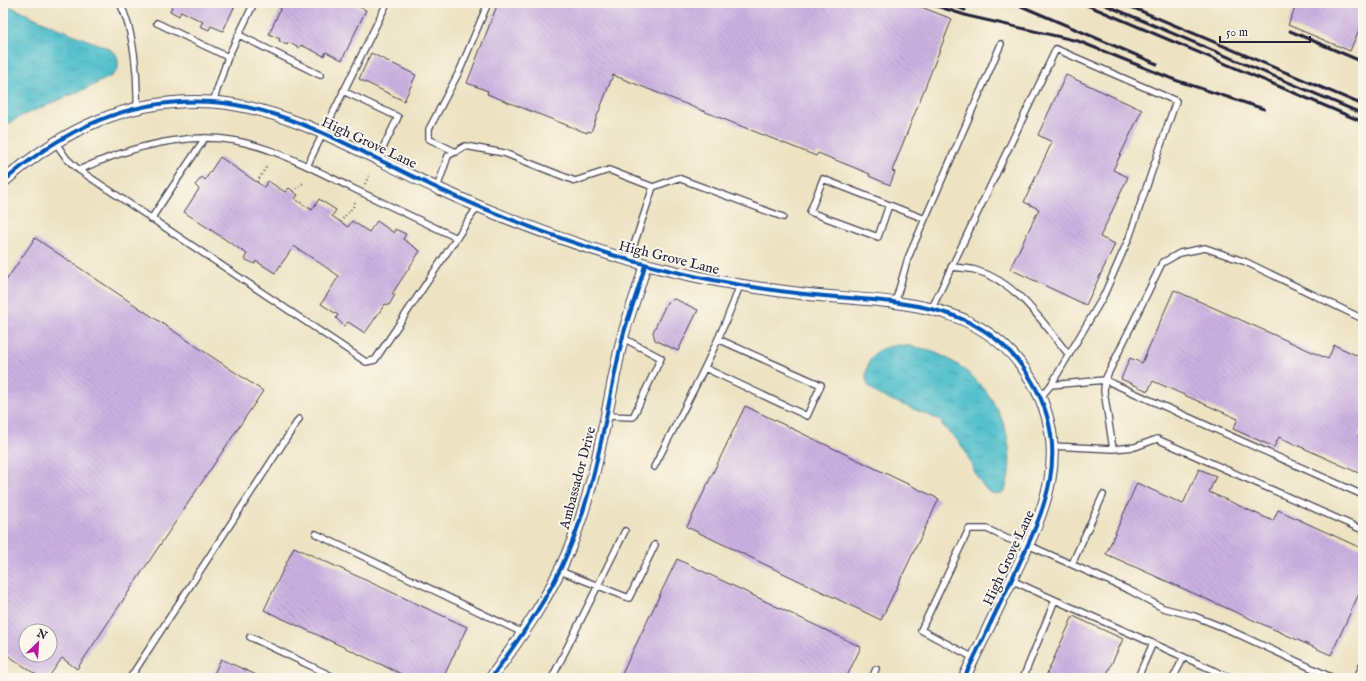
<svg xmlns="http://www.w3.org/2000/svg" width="1366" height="681" font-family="'IM FELL English',serif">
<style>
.water{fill:url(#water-ripples);stroke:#3a7184}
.building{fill:url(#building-back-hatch);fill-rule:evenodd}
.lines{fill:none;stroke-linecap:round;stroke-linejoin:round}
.service-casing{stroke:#403f4f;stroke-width:8}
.minor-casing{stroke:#403f4f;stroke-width:13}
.path{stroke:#403f4f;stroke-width:2;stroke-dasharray:1 3;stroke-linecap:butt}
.service{stroke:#fff;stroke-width:5.5}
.minor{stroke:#fff;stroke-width:11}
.rail{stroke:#22223b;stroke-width:3}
.cycleway-casing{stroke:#fbf7ec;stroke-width:6}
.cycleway{stroke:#0057b8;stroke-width:4}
.labels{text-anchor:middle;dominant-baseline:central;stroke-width:4;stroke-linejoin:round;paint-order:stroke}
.street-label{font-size:14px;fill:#22223b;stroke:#fbf7ec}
</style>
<defs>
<pattern id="water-ripples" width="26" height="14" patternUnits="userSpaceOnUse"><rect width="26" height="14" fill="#53c0cc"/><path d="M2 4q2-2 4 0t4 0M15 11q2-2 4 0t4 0" fill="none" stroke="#449ca7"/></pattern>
<pattern id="building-back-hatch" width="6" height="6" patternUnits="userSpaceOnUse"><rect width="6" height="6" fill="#cbb1e1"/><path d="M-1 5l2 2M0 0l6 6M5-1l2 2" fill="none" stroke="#ae98c2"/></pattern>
</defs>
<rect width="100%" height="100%" fill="#fbf7ec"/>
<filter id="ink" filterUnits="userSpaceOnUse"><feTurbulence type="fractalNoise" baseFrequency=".025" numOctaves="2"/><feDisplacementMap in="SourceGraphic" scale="8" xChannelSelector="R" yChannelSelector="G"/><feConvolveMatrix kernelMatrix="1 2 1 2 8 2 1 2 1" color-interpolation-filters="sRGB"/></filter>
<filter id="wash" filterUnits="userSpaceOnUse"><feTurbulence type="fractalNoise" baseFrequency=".012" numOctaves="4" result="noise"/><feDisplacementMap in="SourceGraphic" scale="16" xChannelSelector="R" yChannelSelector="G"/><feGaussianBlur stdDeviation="0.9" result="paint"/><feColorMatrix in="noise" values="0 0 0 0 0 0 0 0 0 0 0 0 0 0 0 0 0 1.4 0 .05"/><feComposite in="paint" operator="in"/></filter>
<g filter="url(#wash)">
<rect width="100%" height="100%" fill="#ede3c3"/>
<path class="water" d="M3,3L55,27L108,48L116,54L118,60V69L113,75L90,87L21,116L3,127Z
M899,345C970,348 1027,421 1005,491C985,504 974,469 968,457C966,452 962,446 958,441C952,434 943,429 940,420L879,395C868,387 864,383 867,369C872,350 880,348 899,345Z"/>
<g id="blocks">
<path class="building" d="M164,3H236L223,31L211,26L209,30L200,26L203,22L181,11L179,16L170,11L172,7Z
M283,3H350L366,10L342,60L326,52L324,56L301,45L299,48L288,42L287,45L279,41L280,39L269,34Z
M498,3H911L952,19L892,171L895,172L890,185L869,176L870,174L818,153L816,156L613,75L591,132L588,131L587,133L487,94L488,91L467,83Z
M1297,3H1363V20L1350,51L1288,25Z
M371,53L416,75L404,101L359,79Z
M1066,75L1142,110L1113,170L1128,177L1100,237L1115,244L1086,305L1010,269L1039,209L1024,202L1052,142L1038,135Z
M220,157L264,187L268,181L285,192L289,188L298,195L295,199L312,210L319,199L336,210L332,216L348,227L352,221L369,232L377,221L394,233L395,229L406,234L403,239L420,251L392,294L395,295L389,305L385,304L365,333L348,322L344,326L336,318L338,315L321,304L339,276L294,246L275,273L256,261L255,264L244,259L247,254L184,212L199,189L195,185L202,177L205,180Z
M35,238L263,391L77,669L62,658L48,678H41L3,652V285ZM26,631H50V655H26Z
M1174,290L1328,359L1334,345L1363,358V426L1358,437L1363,440V475L1279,437L1274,447L1233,429L1238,419L1153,381L1148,391L1121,379L1130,358L1142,363Z
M675,299L698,310L678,351L655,340L653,332L667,302Z
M745,406L939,499L881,620L687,527Z
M1199,469L1216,476L1209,492L1273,521L1278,510L1363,549V585L1331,655L1106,554L1137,483L1183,504Z
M294,547L467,627L443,678H410L264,610Z
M677,559L861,647L846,678H620Z
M1073,616L1123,639L1105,678H1045Z
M221,659L263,678H212Z"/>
</g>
</g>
<g filter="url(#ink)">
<use href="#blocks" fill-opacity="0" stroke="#403f4f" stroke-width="1"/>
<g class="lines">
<g class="service-casing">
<path id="service" d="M120,3C134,32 138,75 137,108
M157,23L228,57
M239,35L320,75
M343,91L398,117L377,160
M213,102L228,57L254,3
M55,142L67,159L79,170L366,362L375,360L478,206
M456,152L429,139V129L460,70L488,3
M307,166L387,3
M79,170C118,152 161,139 204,138C256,137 305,165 350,187C386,204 421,221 457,238
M653,187L678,178L783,217
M437,188L448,156L465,146L504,153L575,181L609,170L653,187L629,260
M889,205L878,237L810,212L823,179L925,219
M151,219L205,138
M951,267C959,268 968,268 975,270C1018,282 1042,322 1069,355
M895,303L908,258L1001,44
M932,308L1056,49L1176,101L1129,238L1103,297L1051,385L1040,398
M705,368L807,416L821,385L718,339
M1051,385L1105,380L1162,263L1180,253L1205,248L1246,262L1363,319
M606,416L633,417L661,358L623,338
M1052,446L1113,449L1135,447L1157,439L1363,530
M1113,449L1104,391L1105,380L1363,495
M654,467C684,408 717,349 740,285
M316,534L523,633
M1072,564L1103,495
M560,571L629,598L655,545
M1011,580L1055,600L1023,678
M1055,600L1231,678
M250,637L336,678
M974,658L921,630L969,529H987L1008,539L1028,545L1129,590L1163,608L1194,616L1227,629L1333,678
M1138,677L1153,643
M130,678L299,419
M552,678L625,531
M872,678L876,669
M1173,678L1184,657
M1212,678L1215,671
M1357,678L1363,664"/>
</g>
<g class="minor-casing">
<path id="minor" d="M3,182C63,129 130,97 212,102C290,107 369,157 439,189C516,224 594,253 676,272C718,282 761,289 804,294C891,304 983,295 1033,383C1074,455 1042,515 1011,581C995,613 980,646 964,678
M491,678C520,638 549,598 568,552C597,485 606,410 622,340C628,315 639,290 645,265"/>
</g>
<path class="path" d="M257,182L267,166
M365,184L370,173
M293,192L303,183
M340,222L353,207L356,200"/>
<use href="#service" class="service"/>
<use href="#minor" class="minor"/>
<path class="rail" d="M927,3L968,16L1078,41L1175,80L1264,109
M947,3L965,10
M1014,3L1157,64
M1082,3L1363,122
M1101,3L1363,114
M1122,3L1363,105
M1290,31L1363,62"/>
<g class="cycleway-casing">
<path id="cycleway" d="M3,182C63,129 130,97 212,102C290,107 369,157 439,189C516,224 594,253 676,272C718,282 761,289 804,294C891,304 983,295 1033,383C1074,455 1042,515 1011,581C995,613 980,646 964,678
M491,678C520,638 549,598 568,552C597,485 606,410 622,340C628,315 639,290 645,265"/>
</g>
<use href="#cycleway" class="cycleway"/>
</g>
</g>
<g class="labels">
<g class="street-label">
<text transform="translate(369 143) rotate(25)">High Grove Lane</text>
<text transform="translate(669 258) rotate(14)">High Grove Lane</text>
<text transform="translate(578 478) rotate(-75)">Ambassador Drive</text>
<text transform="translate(1009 558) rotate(-65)">High Grove Lane</text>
</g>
</g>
<rect width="1366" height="681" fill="none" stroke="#fbf7ec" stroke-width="16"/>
<g transform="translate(38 643) rotate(25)"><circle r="19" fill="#fbf7ec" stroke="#a4a2a5"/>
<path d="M0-3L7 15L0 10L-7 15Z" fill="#b5179e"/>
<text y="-6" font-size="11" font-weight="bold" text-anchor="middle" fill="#22223b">N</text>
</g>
<path d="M1220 36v6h90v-6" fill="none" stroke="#22223b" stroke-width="2"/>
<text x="1226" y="36" font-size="12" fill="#22223b" stroke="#fbf7ec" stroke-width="3" paint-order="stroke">50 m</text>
</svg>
